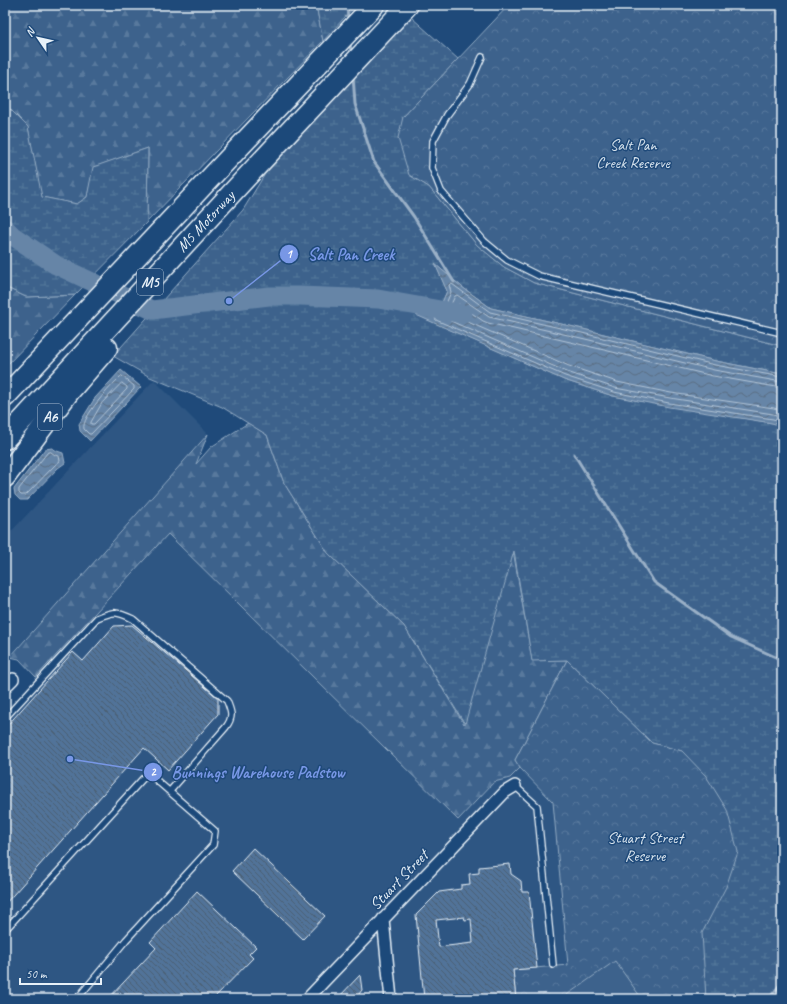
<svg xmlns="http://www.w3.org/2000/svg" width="787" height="1004" font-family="Caveat,sans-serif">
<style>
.built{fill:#2e5683}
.forest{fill:url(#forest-firs);stroke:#92aac2}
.wetland{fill:url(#wetland-marsh);stroke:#92aac2}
.park{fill:url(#park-crowns);stroke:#92aac2}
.pitch{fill:#3c628c;stroke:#92aac2}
.water{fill:url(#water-waves);stroke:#9ab0c7}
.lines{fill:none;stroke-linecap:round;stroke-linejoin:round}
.shore{stroke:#b4c6d8;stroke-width:1}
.stream{stroke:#9ab0c7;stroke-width:3}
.river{stroke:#6685a7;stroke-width:19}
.building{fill:url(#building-back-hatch);stroke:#e8f1f8;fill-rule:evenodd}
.service-casing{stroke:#e8f1f8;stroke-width:8}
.minor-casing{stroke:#e8f1f8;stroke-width:14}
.motorway-casing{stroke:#e8f1f8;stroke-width:23}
.service{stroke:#1f4a7a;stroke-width:5.5}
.minor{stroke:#1f4a7a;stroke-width:11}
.motorway{stroke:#1f4a7a;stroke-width:20}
.labels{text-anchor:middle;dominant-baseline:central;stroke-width:3;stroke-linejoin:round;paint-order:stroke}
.shield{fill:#1f4a7a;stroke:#acbfd2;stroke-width:1}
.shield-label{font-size:15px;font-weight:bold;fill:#e8f1f8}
.park-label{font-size:16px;fill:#d7e3ed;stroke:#1f4a7a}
.street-label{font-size:16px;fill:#e8f1f8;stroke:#1f4a7a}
.leader{fill:none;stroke:#7897e6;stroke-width:1.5}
.callout-dot{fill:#7897e6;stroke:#1f4a7a;stroke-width:1.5}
.mark-label{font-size:12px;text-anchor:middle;font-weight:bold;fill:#fff}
.callout-label{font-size:17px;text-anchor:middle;font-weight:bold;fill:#7897e6;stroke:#1f4a7a;stroke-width:3;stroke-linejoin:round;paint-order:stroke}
</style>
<defs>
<pattern id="forest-firs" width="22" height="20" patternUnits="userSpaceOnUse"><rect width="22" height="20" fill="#3c628c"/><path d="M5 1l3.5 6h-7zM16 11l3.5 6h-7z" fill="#58799d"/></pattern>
<pattern id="wetland-marsh" width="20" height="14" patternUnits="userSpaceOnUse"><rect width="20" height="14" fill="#3c628c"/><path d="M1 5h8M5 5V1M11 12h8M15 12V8" fill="none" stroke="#58799d"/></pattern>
<pattern id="park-crowns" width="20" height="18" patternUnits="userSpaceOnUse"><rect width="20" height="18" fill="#3c628c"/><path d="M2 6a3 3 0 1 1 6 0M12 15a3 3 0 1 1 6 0" fill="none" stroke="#58799d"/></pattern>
<pattern id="water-waves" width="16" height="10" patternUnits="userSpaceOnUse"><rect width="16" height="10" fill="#6685a7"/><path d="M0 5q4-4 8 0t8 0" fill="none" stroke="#596d82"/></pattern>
<pattern id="building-back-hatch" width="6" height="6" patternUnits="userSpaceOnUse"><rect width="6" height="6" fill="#517399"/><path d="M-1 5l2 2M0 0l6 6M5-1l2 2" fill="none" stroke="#4c5e72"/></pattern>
</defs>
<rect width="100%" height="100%" fill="#1f4a7a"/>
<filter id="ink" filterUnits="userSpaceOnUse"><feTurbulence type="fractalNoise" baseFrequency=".025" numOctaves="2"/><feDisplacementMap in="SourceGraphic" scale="8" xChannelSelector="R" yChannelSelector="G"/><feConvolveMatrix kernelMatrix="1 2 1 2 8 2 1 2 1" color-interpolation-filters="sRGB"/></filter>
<g filter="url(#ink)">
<path class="built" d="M154,380L208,434L5,662V538Z
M168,534L458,820L494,782L510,778L520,768L553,802L568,965L513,970L516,999H5V711Z"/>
<path class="forest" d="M5,5H316L323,41L147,222L148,148L94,167L87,197L77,204L41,197L28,127L5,104Z
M5,287L26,297L75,295L5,367Z
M248,423L267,435L284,483L328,553L404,626L464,724L513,550L532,660H567L515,760L520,768L510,778L494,782L458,820L168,534L36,677L19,659L10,657L208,434L196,464L211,447Z"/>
<path class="wetland" d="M316,5H356L323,41Z
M411,17L458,59L403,117L410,175L429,187L477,245L504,267L534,283L782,346V374L716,361L583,329L491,308L462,287L436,265L447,291L438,312L417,315L564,380L613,396L772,423L782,426V999H706L682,751L652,743L567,660L532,661L514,551L465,724L404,626L328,553L284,483L267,435L222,407L150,377L113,356L243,210L265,174Z
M5,104L28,127L42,197L77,204L87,197L93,167L148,148L147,222L75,295L26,297L5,287Z"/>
<path class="park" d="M509,5H782V346L534,283L504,267L477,245L429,187L409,175L398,138L403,117Z
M567,660L652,743L682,751L706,776L727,810L738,852L726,887L702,933L706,999H516L513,970L568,965L553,802L520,768L515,760Z"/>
<path class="pitch" d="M615,961L642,999H561Z"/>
<path class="water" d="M435,264L462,287L491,308L583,329L716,361L782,374V426L772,423L669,407L613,396L564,380L416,315L438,312L447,291Z
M121,370L141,387L90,441L80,431L79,424L95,398Z
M52,448L57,451L63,453L65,463L58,468L27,500H20L15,495L14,489L45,449Z"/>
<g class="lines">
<path class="shore" d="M122,376L134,386V389L91,434H89L84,429C81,417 111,386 120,377Z
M782,377L715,365L582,333L490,312L452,284L449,285L451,292L442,313L440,315L436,316L435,318L436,320L565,376L614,392L669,403L773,419L782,422
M782,382L714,370L581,338L489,317L457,295L455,296L445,317L446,319L567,372L615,388L670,398L773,414L782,417
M122,383L127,387V389L94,424H91V422L102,403Z
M782,388L713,376L579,344L488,323L483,321L459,304L457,305L453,314L454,316L569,366L617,382L671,393L774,408L782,411
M51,452L55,455L59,456L60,461L55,465L26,495H21L19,493V489L47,453Z"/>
<path class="stream" d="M347,5L348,21
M350,41L351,55
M353,75L355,104L374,162L414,217L454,282
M574,454L654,582L731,637L782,660
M769,999L782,982"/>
<path class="river" d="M5,228L13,236L56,265L152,310L269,296H300L378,299L463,314"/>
</g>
<path class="building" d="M132,625L218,698V714L168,770L144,748L5,904V728L73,652L83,661L114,626Z
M253,848L325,916L303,939L232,871Z
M510,864L511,874L521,881L522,892H529L537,968L513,970L516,999H424L416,915L439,892L461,889V885L470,884L469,874L479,873V867ZM464,917L465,920L471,919L473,943L439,947L436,920Z
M197,891L256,947L249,954L253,958L213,999H108L156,948L150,942Z
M360,975L362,990L359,994L360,999H337Z"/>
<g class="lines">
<g class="service-casing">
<path id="service" d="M482,57L470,84L447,115L433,141L432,168L441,191L484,241L507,260L539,276L782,333
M5,718L97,618C115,611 116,611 133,619L227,701C231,712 234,716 226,727L170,791
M515,786L537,806L553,965
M5,930L148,773L215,831L213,845L126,940L77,999"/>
</g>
<g class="minor-casing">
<path id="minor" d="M5,687L13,679
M383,919L391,999
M307,999L505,792L515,786"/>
</g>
<g class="motorway-casing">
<g id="motorway">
<path d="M5,397L213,175L374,5"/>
<path id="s1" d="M5,439L242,182L408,5"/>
<path d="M5,477L69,392L107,348"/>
</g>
</g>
<use href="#service" class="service"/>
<use href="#minor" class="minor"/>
<use href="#motorway" class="motorway"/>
</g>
</g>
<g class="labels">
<g class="shield">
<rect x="137" y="269" width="26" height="26" rx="3"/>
<rect x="38" y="404" width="24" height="26" rx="3"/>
</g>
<g class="shield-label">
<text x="150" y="282">M5</text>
<text x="50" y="417">A6</text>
</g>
<g class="park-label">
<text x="633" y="145">Salt Pan<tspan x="633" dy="18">Creek Reserve</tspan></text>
<text x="645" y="838">Stuart Street<tspan x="645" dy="18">Reserve</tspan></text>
</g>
<g class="street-label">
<text stroke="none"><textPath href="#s1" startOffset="296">M5 Motorway</textPath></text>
<text transform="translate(399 880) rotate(-46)">Stuart Street</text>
</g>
</g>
<path class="leader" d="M229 301L289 254M70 759L153 772"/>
<g class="callout-dot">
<circle cx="229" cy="301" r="4"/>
<circle cx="70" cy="759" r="4"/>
<circle cx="289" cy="254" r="10"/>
<circle cx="153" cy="772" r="10"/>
</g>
<g class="mark-label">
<text x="289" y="258">1</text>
<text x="153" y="776">2</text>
</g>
<g class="callout-label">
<text x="351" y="260">Salt Pan Creek</text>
<text x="258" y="778">Bunnings Warehouse Padstow</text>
</g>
<rect width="787" height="1004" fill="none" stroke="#1f4a7a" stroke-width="20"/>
<rect x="10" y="10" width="767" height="984" fill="none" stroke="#e8f1f8" stroke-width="1.5" filter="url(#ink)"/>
<g transform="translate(38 38) rotate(304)" stroke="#1f4a7a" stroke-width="3" paint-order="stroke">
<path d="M0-3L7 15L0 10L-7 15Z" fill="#e8f1f8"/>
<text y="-6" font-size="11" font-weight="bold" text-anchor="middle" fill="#e8f1f8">N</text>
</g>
<path d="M20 978v6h81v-6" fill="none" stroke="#e8f1f8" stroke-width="2"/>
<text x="26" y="978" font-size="12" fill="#e8f1f8" stroke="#1f4a7a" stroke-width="3" paint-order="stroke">50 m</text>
</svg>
